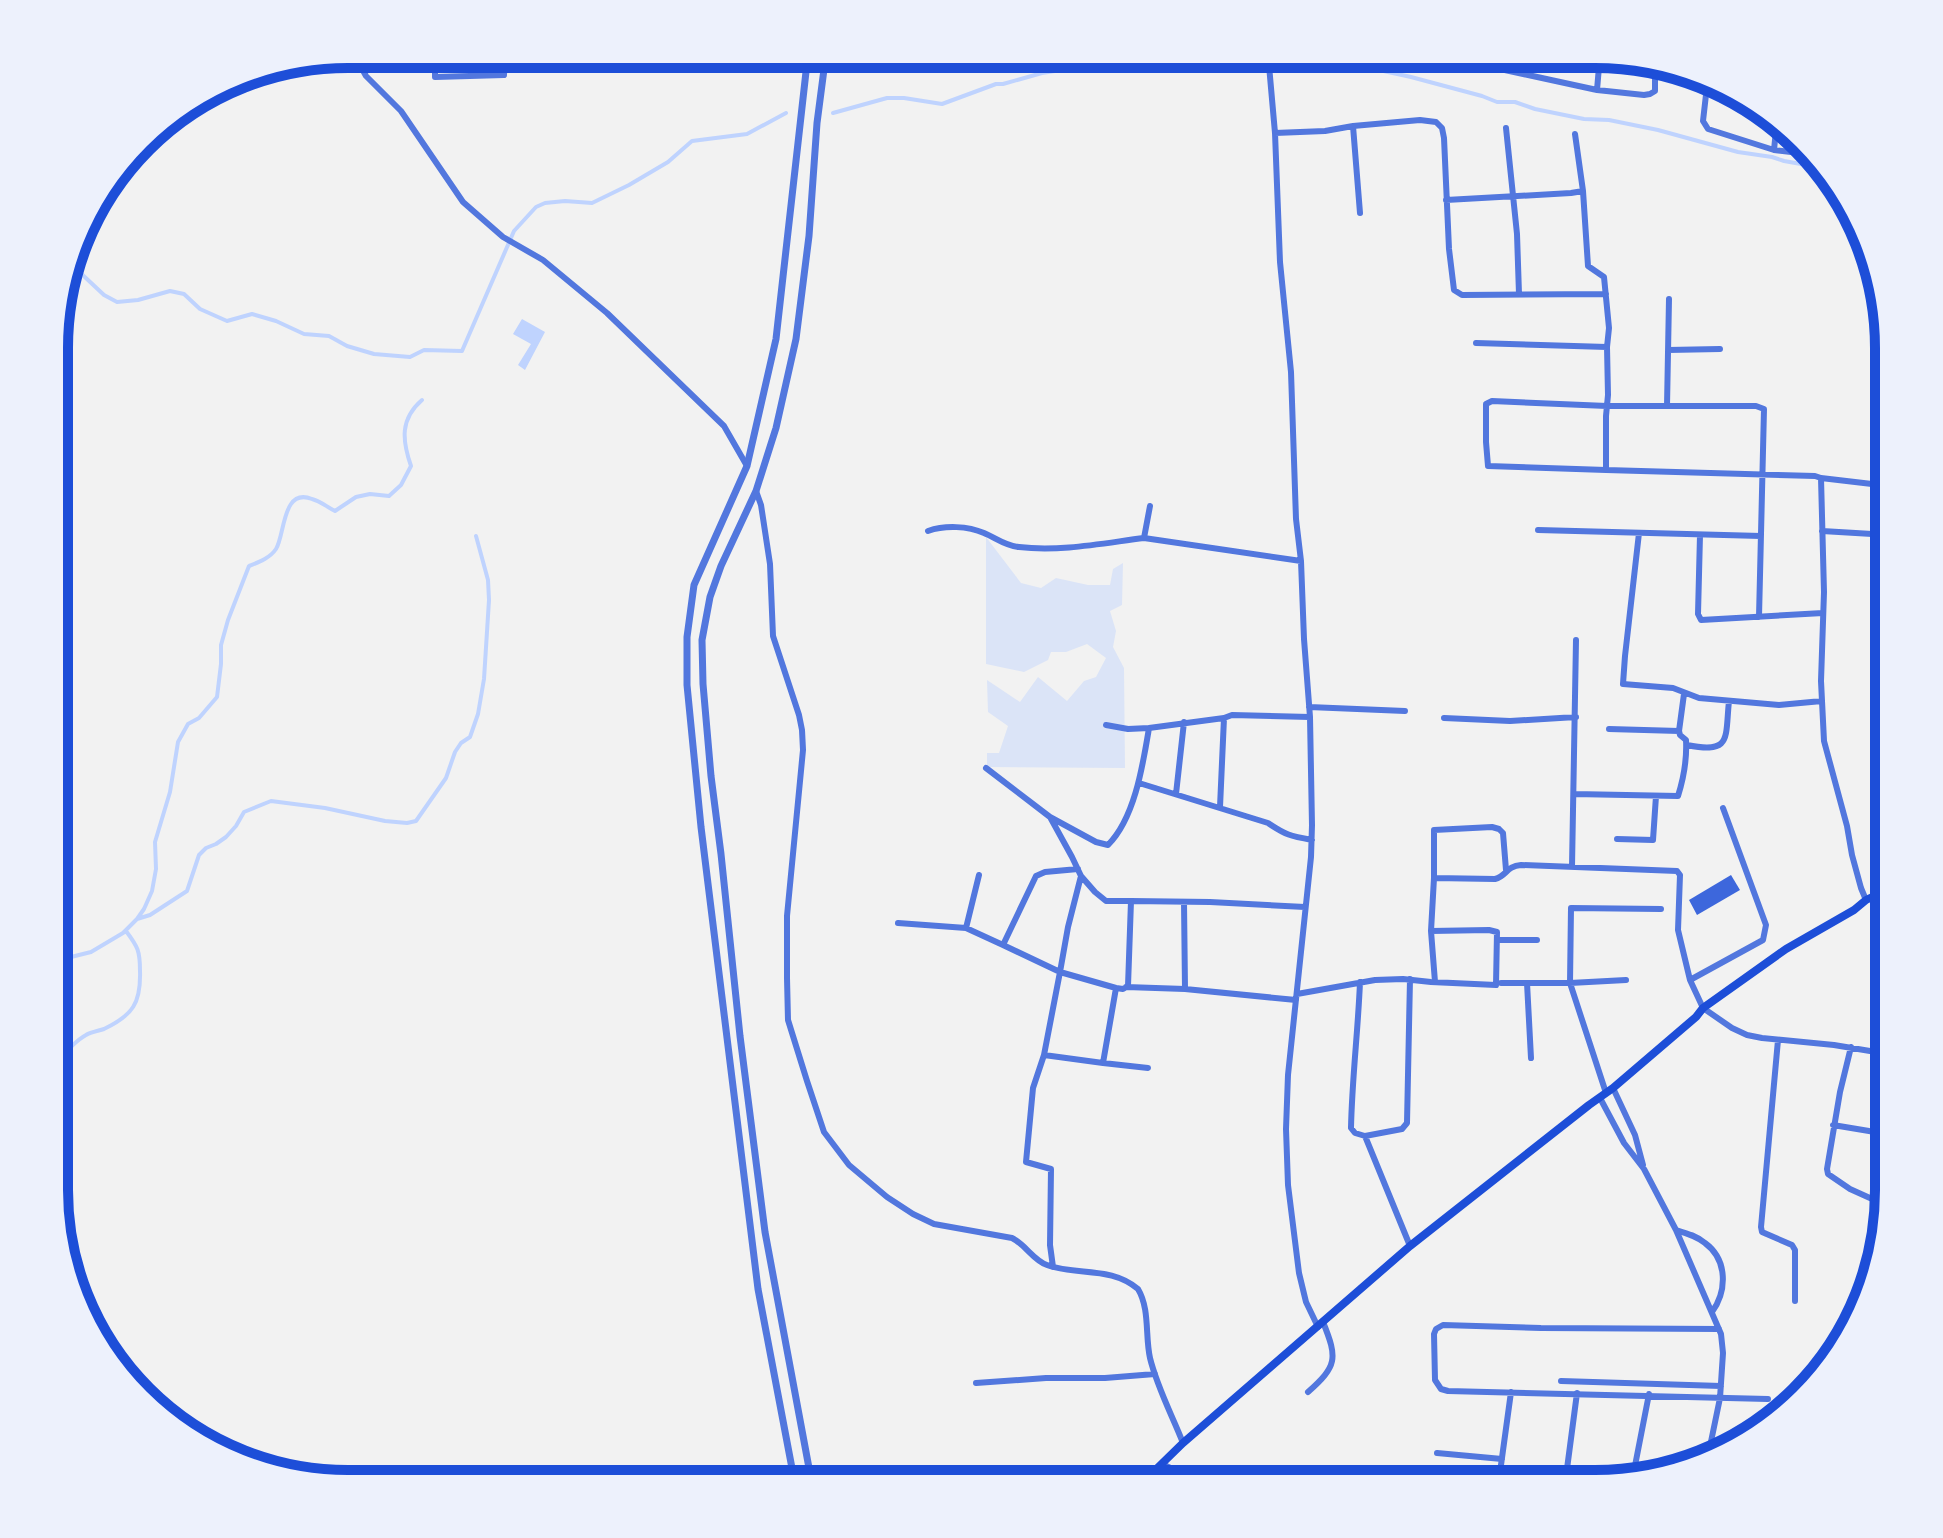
<svg xmlns="http://www.w3.org/2000/svg" width="1943" height="1538" font-family="'Public Sans',sans-serif">
<style>
.green{fill:#dbe4f7}
.water{fill:#bfd3fe}
.lines{fill:none;stroke-linecap:round;stroke-linejoin:round}
.stream{stroke:#bfd3fe;stroke-width:4}
.building{fill:#3d67dc}
.minor{stroke:#5277de;stroke-width:6}
.tertiary{stroke:#5277de;stroke-width:7}
.secondary{stroke:#1d4ed8;stroke-width:8}
.rim{fill:none;stroke:#1d4ed8;stroke-width:10}
</style>
<rect width="100%" height="100%" fill="#f2f2f2"/>
<path class="green" d="M986,537L1021,583L1041,588L1056,578L1088,585H1110L1113,569L1123,563L1122,605L1110,611L1116,631L1113,647L1124,668L1125,768L987,767V753H999L1008,726L988,712L987,680L1020,702L1038,677L1067,701L1084,681L1096,677L1106,658L1087,644L1066,652H1051L1048,660L1024,672L986,664Z"/>
<path class="water" d="M522,319L545,332L525,370L518,365L531,344L513,334Z"/>
<g class="lines">
<path class="stream" d="M1301,54L1333,60L1411,77L1482,96L1497,102H1515L1535,109L1584,119L1609,120L1658,130L1738,152L1772,157L1784,161L1818,167
M833,113L887,98H904L942,104L996,84H1003L1042,73L1118,61L1145,58L1182,61L1217,54
M72,265L104,295L117,302L138,300L170,291L184,294L200,309L227,321L252,314L276,321L304,334L329,336L347,346L374,354L410,357L424,350L462,351L514,231L536,207L545,203L565,201L592,203L629,185L668,162L692,141L747,134L786,113
M137,919L150,915L187,891L199,855L206,848L216,844L226,837L236,826L244,812L271,801L325,808L385,821L407,823L416,821L446,778L455,752L461,743L470,737L478,714L484,679L489,600L488,580L476,536
M55,961L91,952L123,933L137,919L144,909L152,891L156,869L155,842L170,792L178,742L188,724L199,718L217,697L221,664V645L228,620L249,566C259,562 270,558 276,549C285,535 282,487 312,499C320,501 327,507 335,511L356,497L370,494L389,496L401,485L411,466C402,440 400,419 422,400
M55,1065C63,1055 75,1041 86,1035C91,1032 98,1031 104,1029C133,1015 141,1003 140,971C140,951 138,947 126,931"/>
</g>
<path class="building" d="M1731,875L1740,890L1697,915L1689,900Z"/>
<g class="lines">
<path class="minor" d="M354,54L366,76L401,111L463,202L503,237L543,260L607,313L724,426L747,466
M435,54V77L504,75L505,54
M541,54L626,62L627,54
M1268,54L1275,133L1280,262L1291,372L1296,519L1301,561L1304,639L1310,717L1312,825L1311,857L1288,1075L1286,1129L1288,1185L1299,1273L1306,1302L1318,1327
M1436,55L1597,90L1600,55
M265,75L360,66
M1708,77L1703,121L1708,129L1774,150L1808,154
M1597,90L1644,95L1650,94L1655,91V64
M1353,126L1360,213
M1506,128L1517,234L1519,294
M1275,133L1325,131L1353,126L1420,120L1436,122L1442,128L1444,138L1449,249L1454,290L1462,295L1606,294
M1575,134L1583,191
M1774,150L1777,120
M1446,200L1571,193L1583,191L1588,266L1604,277L1609,328L1607,347L1608,395L1606,416V470L1815,476L1821,478L1824,592L1821,681L1824,741L1847,826L1852,855L1861,888L1866,900
M1476,343L1607,347
M1668,350L1720,349
M1667,406L1669,299
M1606,470L1488,466L1486,442V404L1492,401L1607,406H1756L1764,409L1759,617
M1821,478L1889,486
M756,491L761,505L770,564L773,636L799,715L802,730L803,750L787,916V978L788,1020L807,1081L824,1132L849,1165L887,1197L913,1214L934,1224L1012,1238C1026,1245 1033,1260 1047,1265C1078,1276 1111,1266 1138,1289C1150,1309 1145,1336 1150,1358C1157,1387 1172,1415 1183,1443
M1150,506L1144,538L1301,561
M1538,530L1761,536
M928,531C945,525 968,526 984,533C996,538 1005,546 1019,547C1060,552 1104,543 1144,538
M1822,531L1889,535
M1639,533L1625,656L1623,684L1673,688L1699,698L1779,705L1822,701
M1700,535L1698,614L1701,620L1823,613
M1309,707L1405,711
M1444,718L1510,721L1576,717
M1106,725L1128,729L1149,728
M1609,729L1679,731
M1687,745C1732,754 1725,739 1729,701
M986,768L1050,817L1072,857L1081,876L1095,892L1106,901H1131
M1139,783L1268,823C1286,835 1290,836 1312,840
M1176,794L1184,722
M1574,794L1678,796C1684,777 1687,759 1686,740L1680,735L1679,731L1684,694
M1220,807L1224,718
M1723,808L1766,925L1763,940L1690,980L1703,1008L1732,1028L1747,1035L1762,1038L1834,1045L1888,1054
M1050,817L1096,842L1108,845C1135,818 1143,764 1149,728L1224,718L1232,715L1310,717
M1617,839L1653,840L1656,796
M1572,867L1576,640
M1434,878L1495,879C1507,876 1506,866 1521,865L1677,871L1680,875L1678,930L1690,980
M898,923L966,928L1003,945L1036,876L1045,872L1078,869
M966,928L979,875
M1498,940H1537
M1003,945L1060,972L1068,927L1081,876
M1360,982C1358,1031 1352,1079 1351,1128L1355,1133L1365,1136L1402,1129L1407,1123L1410,979
M1435,982L1431,931L1434,878V830L1492,827L1499,829L1503,833L1506,870
M1501,983H1570L1626,980
M1527,983L1531,1058
M1126,987L1185,989L1184,902
M1185,989L1296,1000
M1297,994L1375,980L1403,979L1431,982L1496,985L1497,932L1489,930L1431,931
M1778,1040L1761,1227L1762,1232L1792,1245L1795,1250V1301
M1851,1047L1840,1092L1827,1169L1828,1174L1850,1189L1881,1203
M1044,1055L1103,1063L1116,988
M1103,1063L1148,1068
M1613,1088L1635,1135L1643,1165
M1606,1093L1570,983L1571,908L1661,909
M1600,1098L1624,1143L1644,1169L1676,1230L1721,1334L1723,1353L1720,1398L1707,1461
M1833,1125L1869,1131L1888,1137
M1365,1136L1410,1246
M1676,1230C1686,1233 1697,1236 1705,1243C1728,1260 1727,1291 1712,1312
M1877,1230L1881,1203L1888,1179
M1053,1267L1050,1245L1051,1169L1026,1162L1033,1088L1044,1055L1060,972L1116,988L1123,989L1128,986L1131,901L1210,902L1305,907
M1719,1329L1541,1328L1443,1325L1436,1329L1434,1334L1435,1380L1441,1389L1448,1391L1768,1399
M1561,1381L1721,1386
M976,1383L1046,1378H1105L1155,1374
M1308,1392C1337,1366 1338,1359 1323,1322
M1437,1453L1502,1459
M1162,1464L1194,1479L1265,1481L1284,1484
M1501,1465L1511,1392
M1633,1476L1649,1394
M1565,1484L1577,1393"/>
<path class="tertiary" d="M795,1484L758,1289L701,827L687,685V637L694,585L747,466L776,339L808,54
M812,1484L765,1232L740,1036L721,854L711,776L703,684L702,640L710,597L721,566L756,491L776,428L796,339L809,236L817,123L826,54"/>
<path class="secondary" d="M1141,1484L1183,1443L1410,1246L1589,1105L1613,1088L1696,1017L1703,1008L1786,949L1854,910L1866,900L1889,889"/>
</g>
<path d="M0 0H1943V1538H0ZM348 68H1595A280 280 0 0 1 1875 348V1190A280 280 0 0 1 1595 1470H348A280 280 0 0 1 68 1190V348A280 280 0 0 1 348 68Z" fill="#edf1fc" fill-rule="evenodd"/>
<path class="rim" d="M348 68H1595A280 280 0 0 1 1875 348V1190A280 280 0 0 1 1595 1470H348A280 280 0 0 1 68 1190V348A280 280 0 0 1 348 68Z"/>
</svg>
